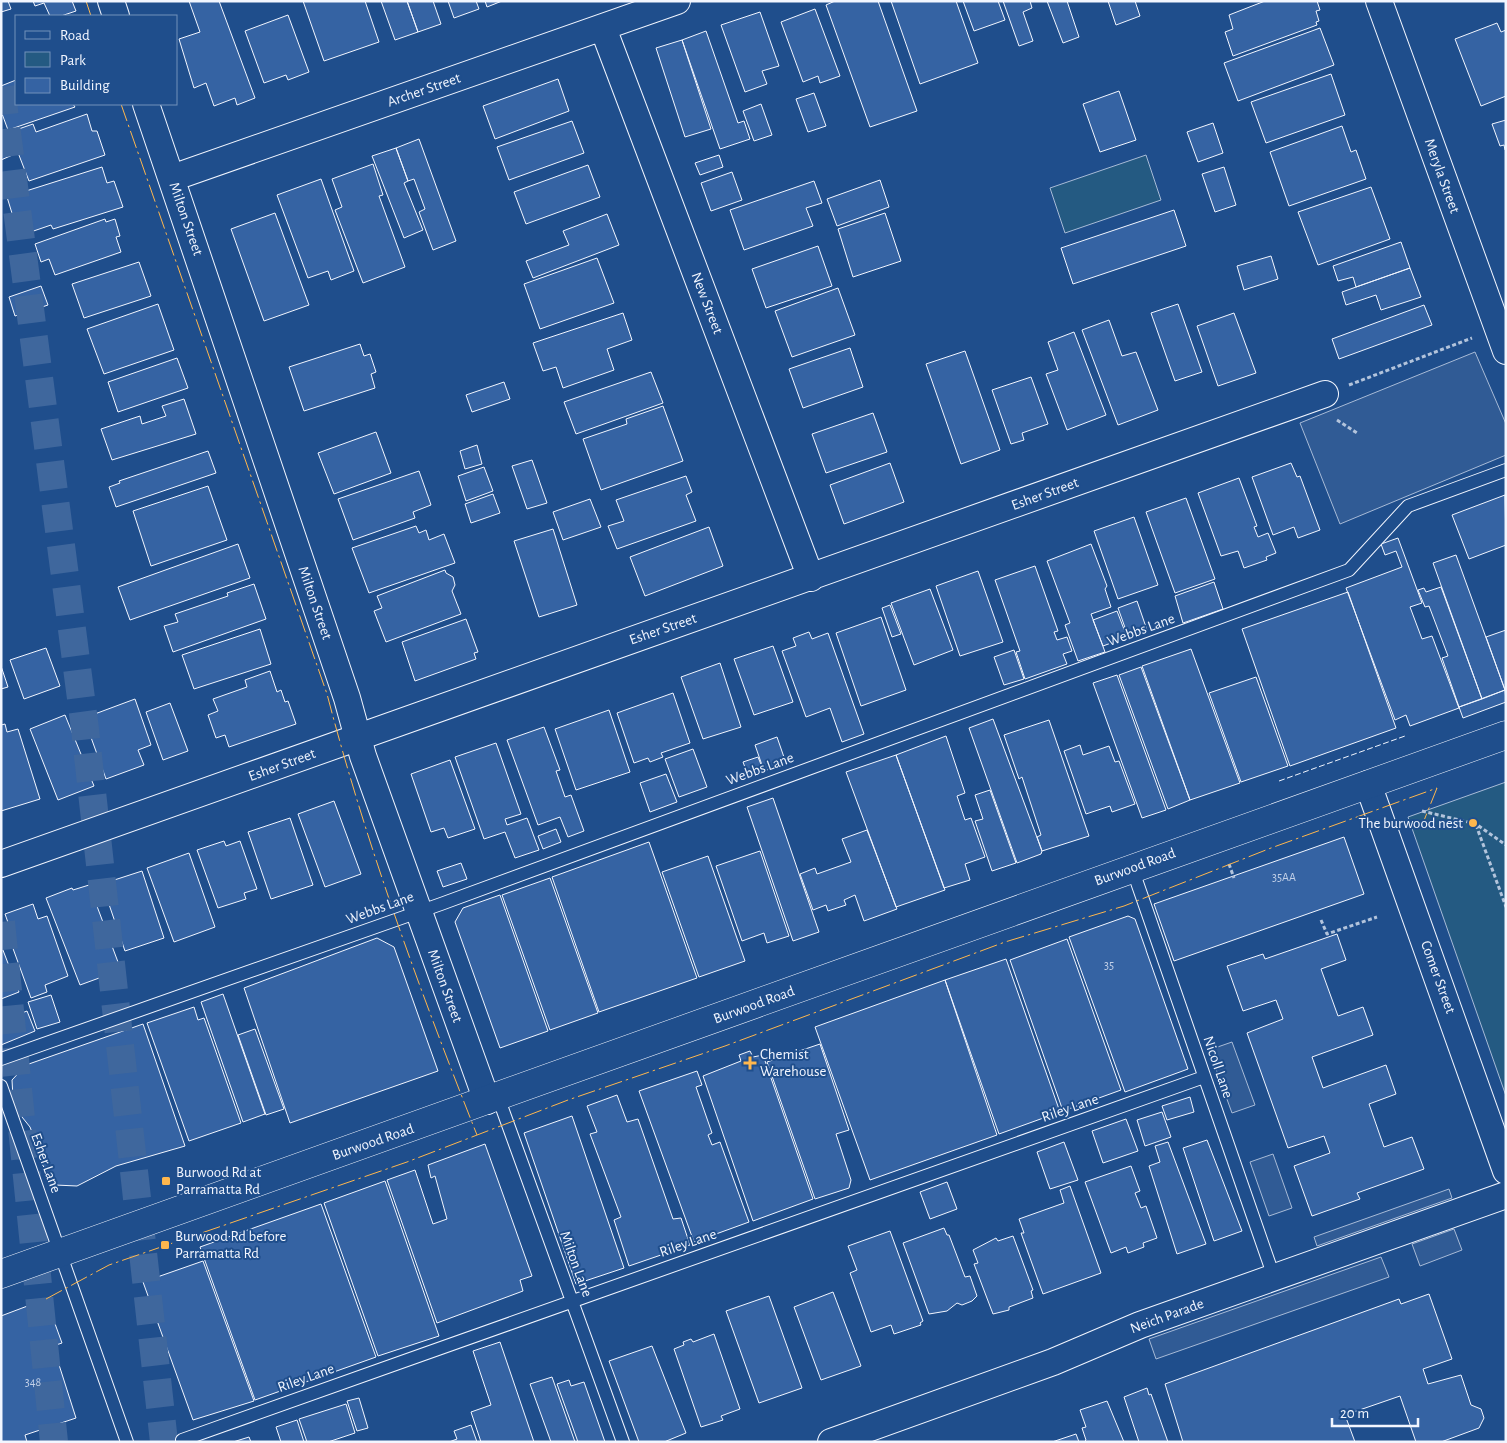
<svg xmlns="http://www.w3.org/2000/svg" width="1507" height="1443" font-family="'Alegreya Sans',sans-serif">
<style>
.green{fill:#245a82;stroke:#a8bbd7}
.parking{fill:#305b95;stroke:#a8bbd7}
.building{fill:#3563a3;stroke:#f2f6ff}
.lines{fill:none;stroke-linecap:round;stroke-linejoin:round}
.highway-tunnel{stroke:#3f679d;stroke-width:28;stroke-dasharray:28 14;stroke-linecap:butt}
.lane-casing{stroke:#f2f6ff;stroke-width:14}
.street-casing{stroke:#f2f6ff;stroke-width:28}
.secondary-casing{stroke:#f2f6ff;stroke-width:29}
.path{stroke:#b3c4dc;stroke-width:3;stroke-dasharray:4 2.5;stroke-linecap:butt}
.lane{stroke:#1f4e8c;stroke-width:12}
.street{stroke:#1f4e8c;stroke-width:26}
.secondary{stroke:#1f4e8c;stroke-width:28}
.fence{stroke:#f2f6ff;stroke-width:1;stroke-dasharray:6 2.5;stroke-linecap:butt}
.power{stroke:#ffb74d;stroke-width:1;stroke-dasharray:18 4 2.5 4;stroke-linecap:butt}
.poi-dot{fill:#ffb74d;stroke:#1f4e8c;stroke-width:2}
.labels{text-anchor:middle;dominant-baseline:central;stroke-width:4;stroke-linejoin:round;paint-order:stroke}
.number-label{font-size:12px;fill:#c3d1e8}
.street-label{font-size:15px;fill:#f2f6ff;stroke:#1f4e8c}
.poi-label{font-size:15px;fill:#f2f6ff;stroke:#1f4e8c;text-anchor:start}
</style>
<rect width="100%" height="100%" fill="#1f4e8c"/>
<path class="green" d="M1146,155L1161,200L1065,233L1050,188Z
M1506,782V1096L1408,817Z"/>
<path class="parking" d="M1475,352L1506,424V455L1340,524L1300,423Z
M1232,1042L1255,1105L1232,1113L1209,1050Z
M1273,1154L1292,1208L1269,1216L1250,1162Z
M1449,1189L1452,1198L1317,1246L1314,1237Z
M1454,1229L1462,1250L1420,1266L1412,1244Z
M1381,1257L1389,1277L1156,1359L1149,1339Z"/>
<path class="building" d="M1,1H8L11,9L1,12Z
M33,1H72L76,11L61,16H50L44,3L35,6Z
M189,1H219L255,98L237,105L235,98L214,106L206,83L194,88L179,39L200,32Z
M303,1H365L379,42L324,61Z
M381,1H407L418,32L395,40Z
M407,1H433L441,24L418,32Z
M448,1H476L479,9L454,18Z
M485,1H502L487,7Z
M835,1H878L917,111L870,127L826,5Z
M891,1H956L978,63L920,84Z
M963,1H998L1005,20L974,31Z
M1003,1H1030L1032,8L1023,12L1033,41L1019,46Z
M1047,1H1067L1079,37L1063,43Z
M1108,1H1135L1140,16L1116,25Z
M1265,1H1317L1320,10L1316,11L1319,21L1316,22L1317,25L1233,56L1225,32L1233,29L1229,15Z
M815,9L840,76L820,83L818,76L803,82L781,22Z
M760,12L779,66L762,71L767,84L745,92L721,25Z
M288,15L309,72L288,80L286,75L264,83L245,31Z
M1497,23L1501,32L1506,30V96L1481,106L1455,39Z
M1320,28L1334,65L1238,101L1224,63Z
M706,31L738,123L744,121L750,139L720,149L682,40Z
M682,40L711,129L685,137L656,48Z
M1331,74L1345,115L1266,143L1251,102Z
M558,79L569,111L495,139L483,106Z
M16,80V104H73L75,107L8,130L1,111V86Z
M1119,91L1136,140L1100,152L1083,104Z
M814,93L826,126L808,132L796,99Z
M761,104L772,135L754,141L743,111Z
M87,114L92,131H97L105,155L29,181L10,132L33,124L36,132Z
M1506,120V150H1505L1504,145L1500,146L1492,124Z
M572,121L584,153L509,180L497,147Z
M1213,123L1223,153L1198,162L1187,132Z
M1342,126L1351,152L1356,150L1366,179L1289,206L1270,152Z
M11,136L17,153L1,160V140Z
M419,139L456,241L433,250L419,212L425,209L414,179L408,181L396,148Z
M396,148L408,181L404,183L423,230L404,238L372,156Z
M719,155L723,167L700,175L695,163Z
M373,164L383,195L379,196L405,267L363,283L335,210L342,207L332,179Z
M588,165L600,197L526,224L514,192Z
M102,167L107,183L114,181L123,207L53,229L51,225L19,236L7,197Z
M1224,167L1236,205L1215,212L1202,174Z
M732,172L742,200L711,211L701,183Z
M321,179L354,271L331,280L328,271L308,278L277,195Z
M880,180L889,207L837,226L827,199Z
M814,181L822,203L806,208L813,226L744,250L730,210Z
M1371,187L1390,239L1318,265L1298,212Z
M1174,210L1186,246L1073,284L1061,248Z
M275,213L309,305L264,321L231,229Z
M885,213L901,261L853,277L838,229Z
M607,214L619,245L533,278L526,261L569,245L563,231Z
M105,219L106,222L115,219L120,236L116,237L121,252L55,275L49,259L41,262L35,244Z
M1401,242L1410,268L1356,287L1353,277L1338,281L1333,266Z
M818,246L832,286L766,308L752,269Z
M1271,256L1278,279L1244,290L1237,266Z
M597,258L614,303L540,329L524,284Z
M139,262L151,296L84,318L72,284Z
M1410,268L1421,297L1381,310L1376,295L1346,305L1342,292Z
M41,286L48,305L15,316L9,297Z
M838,288L855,335L792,357L775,311Z
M158,304L174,350L104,374L87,329Z
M1178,304L1202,372L1175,381L1151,313Z
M1424,305L1432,325L1339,359L1332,339Z
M623,313L632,340L607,349L614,370L563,388L556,367L543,371L533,343Z
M1234,313L1256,373L1218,386L1197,326Z
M1109,320L1122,356L1136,352L1158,410L1118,425L1082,330Z
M1074,332L1106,415L1067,430L1046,374L1058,370L1048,342Z
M360,344L364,356L370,354L376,372L371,374L375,388L304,411L289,367Z
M850,348L863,387L803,408L789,369Z
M965,351L1000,450L961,464L926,364Z
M177,358L188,388L118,412L108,382Z
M651,372L663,403L576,434L564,402Z
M1031,377L1048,424L1022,433L1024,440L1011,444L992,390Z
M504,382L510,399L472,412L466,395Z
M184,399L196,434L112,460L101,429L140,416L142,424L166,416L162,406Z
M663,406L683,461L601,490L583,439L627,424L626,419Z
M873,413L887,452L826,473L812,434Z
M376,432L391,473L334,494L318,453Z
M477,445L482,464L465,469L460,451Z
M208,451L216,473L116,507L109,487L120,483L119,481Z
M532,460L547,503L527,509L512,466Z
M890,463L904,502L844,524L830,485Z
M1291,463L1297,477L1300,476L1320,530L1298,538L1294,527L1273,535L1252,477Z
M484,467L493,491L466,501L458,476Z
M419,471L431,505L413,512L415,518L353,540L338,499Z
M686,476L692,492L686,495L696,521L617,549L608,526L624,521L616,500Z
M1239,478L1257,526L1254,527L1258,537L1268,533L1276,553L1266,557L1267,560L1244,568L1238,551L1221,556L1198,493Z
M208,486L227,540L151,566L133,511Z
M493,494L500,513L471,523L465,504Z
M1505,495L1506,545L1469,559L1452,515Z
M1186,498L1215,579L1175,593L1146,512Z
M590,499L601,527L563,540L553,512Z
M1134,517L1158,585L1118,599L1094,531Z
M416,526L419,533L426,530L429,540L444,534L455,563L369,593L352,548Z
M709,527L723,566L645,596L630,557Z
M553,529L577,605L539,617L514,541Z
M1398,538L1422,603L1410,607L1422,639L1432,636L1459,708L1410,726L1406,715L1395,720L1346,588L1402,567L1396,551L1385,555L1381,544Z
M238,544L250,578L130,620L118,587Z
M1091,544L1107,586L1105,589L1111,607L1091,614L1105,652L1078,661L1065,625L1070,623L1047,561Z
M1456,555L1505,690L1482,699L1433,563Z
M1035,566L1058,631L1054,632L1057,640L1067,637L1072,651L1063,654L1067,664L1025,679L1016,652L1020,651L995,580Z
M445,570L446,573L453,577L455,585L452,591L461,614L386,642L374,611L382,608L377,596Z
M978,571L1003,642L960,656L936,586Z
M1214,582L1223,609L1183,623L1175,596Z
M254,584L266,619L173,652L164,626L178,622L175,614L228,596L227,593Z
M1441,587L1482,699L1459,707L1442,658L1448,656L1429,606L1425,607L1418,590L1424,588L1426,592Z
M930,589L953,650L914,665L891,603Z
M1348,592L1396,728L1290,766L1242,629Z
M1137,601L1147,630L1128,636L1118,608Z
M890,605L901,634L892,637L882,608Z
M1117,611L1127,637L1103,646L1093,620Z
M881,617L906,690L861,706L836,633Z
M466,619L478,652L474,653L476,659L415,681L402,642Z
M260,629L271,664L194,689L182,655Z
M1506,630V690H1505L1486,637Z
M809,632L812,639L828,633L864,734L842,742L830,708L806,717L782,651L796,646L793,638Z
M773,646L793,702L754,715L734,659Z
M46,648L60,686L24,699L10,660Z
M1191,649L1240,783L1190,800L1142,666Z
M1014,650L1024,679L1004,685L994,657Z
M720,663L741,727L703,739L681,677Z
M1,666L8,687L1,689Z
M1141,667L1190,800L1168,809L1119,675Z
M270,671L277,692L281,690L285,702L288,701L296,724L229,747L225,735L216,738L208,715L218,711L213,699L247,687L245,680Z
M1117,675L1166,810L1142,818L1093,683Z
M1256,677L1288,766L1241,782L1209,693Z
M1505,690L1506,702L1463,718L1459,707Z
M673,693L690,743L661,753L663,757L650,762L648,758L634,763L617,713Z
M135,699L151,745L138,750L144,765L106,779L84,718Z
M170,703L188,751L163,760L146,712Z
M609,710L630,772L576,790L555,729Z
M65,715L94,786L58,800L30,729Z
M993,719L1042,851L1041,854L1017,863L969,728Z
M1049,720L1089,836L1042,851L1037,837L1041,835L1022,777L1019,779L1004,735Z
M5,724L7,732L18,729L40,799L1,811V725Z
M544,727L560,770L556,771L565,797L571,795L584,831L568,837L560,817L538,825L507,740Z
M946,736L965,793L957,796L965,820L971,818L985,857L965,864L970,880L944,888L896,755Z
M777,737L786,763L764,771L755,745Z
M496,743L521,814L505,819L507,825L527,818L539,850L515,858L505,832L484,839L455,757Z
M1080,745L1083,755L1109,746L1115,762L1119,761L1135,804L1112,812L1110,806L1086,814L1064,751Z
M693,749L707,787L679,797L665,759Z
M896,755L945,890L896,907L846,772Z
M758,757L764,772L749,778L743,762Z
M450,760L475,829L448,838L444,828L431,832L411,774Z
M666,774L677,802L650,812L640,783Z
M990,790L1016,863L992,871L975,821L983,819L975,795Z
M773,798L819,932L793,941L747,807Z
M334,801L361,874L325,887L298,814Z
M290,818L313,885L271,899L248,832Z
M556,829L561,842L543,849L538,836Z
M867,830L897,909L864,921L855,895L844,900L846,905L828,911L826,905L813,910L800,874L815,868L817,874L851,862L842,839Z
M1344,837L1364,894L1174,961L1154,904Z
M224,841L226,846L240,841L257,889L244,893L246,899L218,908L197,850Z
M649,842L697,978L599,1012L552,877Z
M760,851L789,936L767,943L764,933L742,941L716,866Z
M189,853L215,927L174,942L147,868Z
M708,856L745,961L699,977L662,872Z
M461,863L467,879L443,887L437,871Z
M142,871L164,938L125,951L102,884Z
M550,878L598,1013L550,1030L502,895Z
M89,885L121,970L80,985L46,898L72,888L73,890Z
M500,895L548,1031L500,1048L455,922L463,908Z
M33,904L38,919L47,916L68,976L45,985L47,992L31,998L7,932L11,931L5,914Z
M1128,916L1135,919L1188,1069L1125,1092L1069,937Z
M1337,934L1346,960L1321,969L1338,1016L1363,1007L1373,1035L1312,1057L1323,1088L1386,1065L1396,1094L1369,1104L1384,1147L1412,1137L1424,1169L1357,1193L1360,1199L1312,1216L1294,1166L1330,1153L1324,1136L1288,1148L1247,1033L1283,1019L1276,1000L1243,1011L1227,966L1263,954L1265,959Z
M377,938L394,947L438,1071L290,1123L244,988Z
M1067,939L1121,1090L1063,1111L1010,960Z
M1,945L19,992L1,999Z
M1006,959L1060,1112L999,1134L945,980Z
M945,980L997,1135L870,1180L815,1027Z
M223,994L265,1114L243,1122L201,1002Z
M51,995L60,1022L37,1029L28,1002Z
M194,1007L198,1020L204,1018L241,1123L189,1141L147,1023Z
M27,1011L35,1031L1,1045V1021Z
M143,1024L185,1146L116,1166L77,1186L55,1185L42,1164L37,1145L30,1127L22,1117L13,1098L12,1080L26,1065Z
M255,1029L284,1109L266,1115L238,1035Z
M820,1044L849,1130L836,1134L851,1180L849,1188L815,1199L767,1062Z
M750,1051L753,1057L763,1055L813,1199L753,1221L703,1076L741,1061L739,1055Z
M697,1071L702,1085L696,1087L712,1133L708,1135L712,1145L720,1142L749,1222L694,1242L639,1091Z
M617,1095L627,1122L638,1119L673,1219L681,1218L690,1245L629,1266L614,1220L621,1217L590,1134L597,1132L587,1106Z
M1190,1097L1194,1112L1167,1120L1162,1106Z
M1162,1112L1171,1137L1145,1146L1137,1120Z
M572,1116L624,1268L576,1284L524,1133Z
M1126,1119L1138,1151L1103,1163L1092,1131Z
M1207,1140L1242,1231L1214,1241L1183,1148Z
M1064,1142L1078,1180L1050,1189L1037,1152Z
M1168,1142L1206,1244L1177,1254L1149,1166L1160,1162L1155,1146Z
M485,1144L532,1276L520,1280L523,1291L437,1323L387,1180L415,1170L433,1224L447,1219L435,1176L431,1178L428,1165Z
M1131,1166L1140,1191L1135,1193L1141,1208L1146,1206L1157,1238L1143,1243L1144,1247L1128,1253L1126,1247L1111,1253L1085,1182Z
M385,1181L439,1336L378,1356L324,1203Z
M947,1182L957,1209L930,1219L920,1192Z
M1070,1186L1101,1273L1043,1294L1021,1233H1024L1019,1219L1064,1203L1060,1190Z
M321,1204L376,1357L255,1400L200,1247Z
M944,1228L947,1235H949L965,1277L970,1276L977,1296L972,1301L962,1305L957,1303L947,1311L929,1314L903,1243Z
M890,1231L923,1321L920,1323L921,1325L894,1334L891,1325L871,1332L850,1273L857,1270L848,1246Z
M1013,1236L1033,1290L1031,1291L1033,1298L1009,1307V1310L993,1314L974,1264L978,1263L973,1250L996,1238L998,1241Z
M203,1261L254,1401L193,1420L143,1282Z
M833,1292L861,1366L821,1380L794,1307Z
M1429,1294L1452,1359L1423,1369L1428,1384L1461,1375L1471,1405L1481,1409L1484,1418L1479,1428L1441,1442H1416L1400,1396L1345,1415L1355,1442H1183L1165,1384L1399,1299L1401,1304Z
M769,1296L802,1388L759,1403L726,1311Z
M46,1299L62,1343L53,1346L76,1418L25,1435L27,1442H1V1316Z
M714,1334L740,1409L721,1416L723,1420L701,1427L674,1349L684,1345L683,1342L691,1339L693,1342Z
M500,1342L534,1442H481L471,1412L491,1405L473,1351Z
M652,1346L686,1433L664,1442H639L609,1361Z
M552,1377L575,1442H551L530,1384Z
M569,1380L571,1386L584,1382L605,1442H578L557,1384Z
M1147,1388L1149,1395L1151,1394L1168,1442H1139L1124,1397Z
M359,1398L368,1428L357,1431L347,1401Z
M1107,1401L1124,1442H1084L1086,1440L1082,1428L1086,1427L1080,1410Z
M346,1404L355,1433L328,1442H307L299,1419Z
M297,1420L304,1442H281L276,1427Z
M471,1425L477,1442H449L457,1439L454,1431Z
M1076,1434L1079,1442H1052Z
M249,1437L251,1442H233Z"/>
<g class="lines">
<path class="highway-tunnel" d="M1,87L85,729L164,1442
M1,922L54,1442"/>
<g class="lane-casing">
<path id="lane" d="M1132,868L1274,1277
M1,1059L441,904L1349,570L1408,506L1506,470
M1,1086L127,1442
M498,1097L623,1442
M183,1442L182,1440L1204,1077"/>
</g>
<g class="street-casing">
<path id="street" d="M111,1L116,16
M1379,1L1506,351
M603,28L811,578
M146,104L347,698L363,756L487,1101
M172,178L677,1
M1368,784L1506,1171
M1,864L1325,394
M831,1442L1053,1362L1140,1325L1506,1195"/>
</g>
<g class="secondary-casing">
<path id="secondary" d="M1,1274L1506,735"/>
</g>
<path class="path" d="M1349,385L1472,338
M1337,420L1357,433
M1422,811L1476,824L1506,845
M1476,825L1506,907
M1229,864L1234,878
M1321,920L1327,934L1377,917"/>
<use href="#lane" class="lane"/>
<use href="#street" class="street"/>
<use href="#secondary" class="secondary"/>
<path class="fence" d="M1279,781L1405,736"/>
<path class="power" d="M86,1L91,16
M121,104L327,694C366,844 420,991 477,1135
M46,1299L109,1265L407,1162L568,1100L725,1046L1005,942L1124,906L1271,848L1437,788L1421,828"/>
</g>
<g class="poi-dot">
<circle cx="1473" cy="823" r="5"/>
<path d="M747.5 1055.5h5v5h5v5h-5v5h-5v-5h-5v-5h5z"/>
<rect x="161" y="1176" width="10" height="10" rx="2.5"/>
<rect x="160" y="1240" width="10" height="10" rx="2.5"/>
</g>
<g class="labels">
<g class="number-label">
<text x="1284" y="877">35AA</text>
<text x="1109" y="965">35</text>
<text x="33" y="1382">348</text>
</g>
<g class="street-label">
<text transform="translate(424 90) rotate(-19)">Archer Street</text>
<text transform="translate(1442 176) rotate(70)">Meryla Street</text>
<text transform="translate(186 219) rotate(71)">Milton Street</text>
<text transform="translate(707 303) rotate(69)">New Street</text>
<text transform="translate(1045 494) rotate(-20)">Esher Street</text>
<text transform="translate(315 603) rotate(71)">Milton Street</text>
<text transform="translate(663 629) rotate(-19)">Esher Street</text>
<text transform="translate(1141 630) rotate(-20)">Webbs Lane</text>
<text transform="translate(282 765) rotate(-20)">Esher Street</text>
<text transform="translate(760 769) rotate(-20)">Webbs Lane</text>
<text transform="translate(1135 867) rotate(-20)">Burwood Road</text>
<text transform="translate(380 908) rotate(-20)">Webbs Lane</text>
<text transform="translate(1438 977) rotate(70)">Comer Street</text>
<text transform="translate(445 986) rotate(70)">Milton Street</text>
<text transform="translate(754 1005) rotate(-20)">Burwood Road</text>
<text transform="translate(1218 1067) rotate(71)">Nicoll Lane</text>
<text transform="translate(1070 1108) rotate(-19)">Riley Lane</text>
<text transform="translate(373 1142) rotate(-19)">Burwood Road</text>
<text transform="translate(46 1163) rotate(70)">Esher Lane</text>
<text transform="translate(688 1243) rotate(-19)">Riley Lane</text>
<text transform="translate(576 1264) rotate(70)">Milton Lane</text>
<text transform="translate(1167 1316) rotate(-20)">Neich Parade</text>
<text transform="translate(306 1378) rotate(-20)">Riley Lane</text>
</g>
<g class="poi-label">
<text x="1463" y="823" text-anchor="end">The burwood nest</text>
<text x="760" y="1054">Chemist<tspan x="760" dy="17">Warehouse</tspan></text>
<text x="176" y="1172">Burwood Rd at<tspan x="176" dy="17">Parramatta Rd</tspan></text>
<text x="175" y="1236">Burwood Rd before<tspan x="175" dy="17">Parramatta Rd</tspan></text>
</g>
</g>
<rect width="1507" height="1443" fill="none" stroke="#f2f6ff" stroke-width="5"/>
<rect x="15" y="15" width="162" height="90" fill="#1f4e8c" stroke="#7391ba"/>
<rect x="25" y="31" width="25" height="8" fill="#1f4e8c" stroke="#7391ba"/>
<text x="60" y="40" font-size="15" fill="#f2f6ff">Road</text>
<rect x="25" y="52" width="25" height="15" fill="#245a82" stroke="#7391ba"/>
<text x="60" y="65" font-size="15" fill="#f2f6ff">Park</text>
<rect x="25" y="78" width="25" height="15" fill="#3563a3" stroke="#7391ba"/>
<text x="60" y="90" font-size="15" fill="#f2f6ff">Building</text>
<path d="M1332 1418v8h86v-8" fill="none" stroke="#f2f6ff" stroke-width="2.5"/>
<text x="1340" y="1418" font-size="15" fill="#f2f6ff" stroke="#1f4e8c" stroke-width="4" paint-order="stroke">20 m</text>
</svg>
